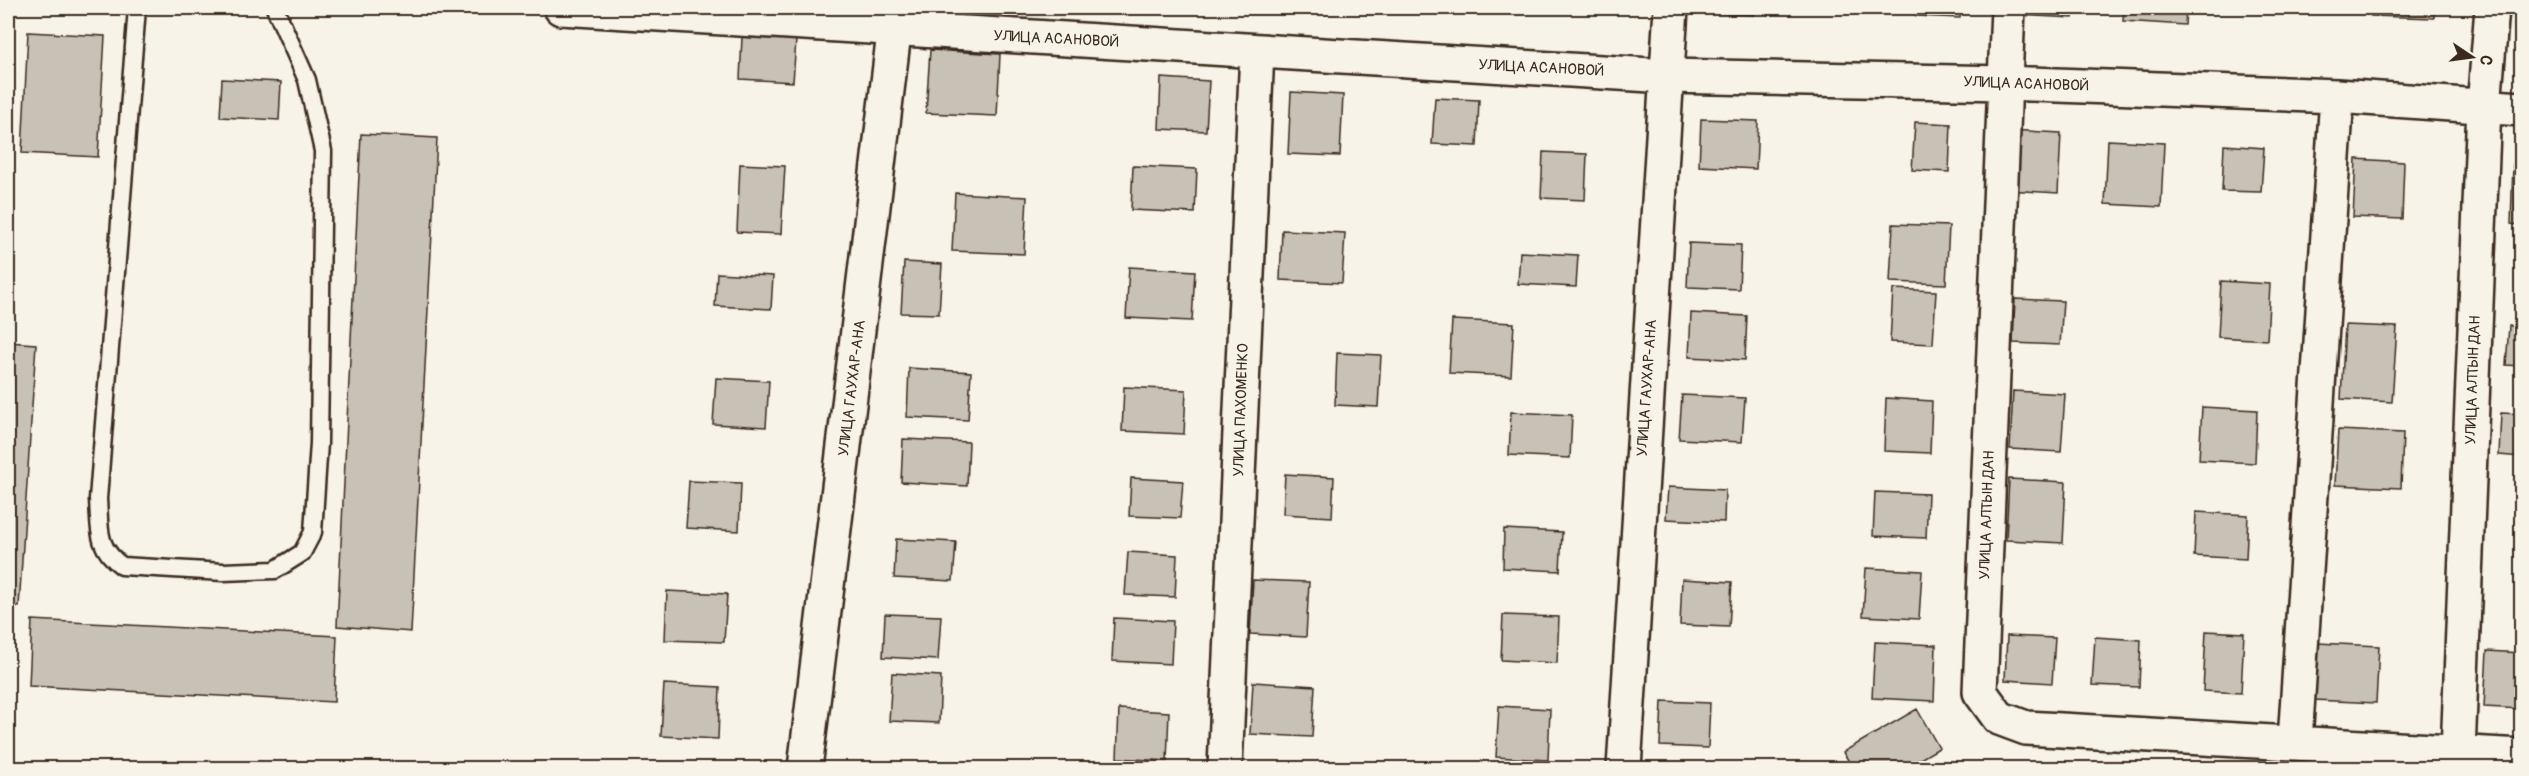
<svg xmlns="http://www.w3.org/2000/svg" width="2529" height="776" font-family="Pangolin,sans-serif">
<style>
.building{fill:#c8c1b6;stroke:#3b2a1e;stroke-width:1.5}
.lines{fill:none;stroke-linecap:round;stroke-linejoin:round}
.lane-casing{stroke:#3b2a1e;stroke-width:21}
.street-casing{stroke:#3b2a1e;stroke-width:38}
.secondary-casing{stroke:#3b2a1e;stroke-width:38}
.lane{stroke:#f7f3e8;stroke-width:16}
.street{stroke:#f7f3e8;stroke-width:33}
.secondary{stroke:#f7f3e8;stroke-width:33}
.labels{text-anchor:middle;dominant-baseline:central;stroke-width:5;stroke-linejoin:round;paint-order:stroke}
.street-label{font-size:15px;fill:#3b2a1e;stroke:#f7f3e8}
</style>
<rect width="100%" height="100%" fill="#f7f3e8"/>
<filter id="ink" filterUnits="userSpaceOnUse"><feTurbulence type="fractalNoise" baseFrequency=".0167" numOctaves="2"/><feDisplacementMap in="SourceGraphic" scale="12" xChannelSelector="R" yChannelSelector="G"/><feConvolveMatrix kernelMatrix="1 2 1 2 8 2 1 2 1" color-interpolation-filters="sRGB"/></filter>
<g filter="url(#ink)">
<path class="building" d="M1711,8H1754V15L1711,13Z
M1917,8H1961L1960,18L1916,16Z
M2019,8H2074L2073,18L2018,15Z
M2124,8H2186L2185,25L2123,21Z
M2372,8H2434V18L2371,16Z
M28,32L105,36L98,157L22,153Z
M742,37L796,40L793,82L740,79Z
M930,50L1000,54L997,116L926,113Z
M1161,78L1209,81L1206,131L1159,129Z
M222,79L281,82L279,120L220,117Z
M1291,92L1343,95L1340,156L1288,154Z
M1435,98L1479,100L1477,146L1432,144Z
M1701,119L1758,121L1756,169L1699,166Z
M1915,122L1951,124L1949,172L1912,170Z
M2010,130L2061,133L2058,193L2007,190Z
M361,134L437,138L411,632L337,626Z
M2108,140L2164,143L2161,207L2105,204Z
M2224,145L2264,148L2261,192L2222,191Z
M1543,152L1587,154L1585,200L1541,198Z
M2356,159L2404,162L2402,219L2353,217Z
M740,164L785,166L781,234L737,232Z
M2513,164L2522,165V225L2511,224Z
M1133,166L1197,169L1195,213L1131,210Z
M955,193L1027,197L1024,254L952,251Z
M1893,224L1949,226L1946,284L1890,282Z
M1282,230L1345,233L1342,283L1280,280Z
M1689,243L1741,245L1739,289L1687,287Z
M1520,252L1578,255L1576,287L1518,284Z
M904,262L942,264L939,314L901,313Z
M1129,267L1195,271L1192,321L1126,318Z
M717,273L773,276L771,309L715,306Z
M2221,281L2270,284L2267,340L2218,337Z
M1893,289L1936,291L1933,344L1890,342Z
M2015,299L2063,301L2060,345L2013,343Z
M1691,313L1747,316L1745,360L1689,357Z
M1452,320L1514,323L1511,376L1449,373Z
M2345,325L2397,327L2392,402L2341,399Z
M2509,326H2522V366L2506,365Z
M8,342L36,344L19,607L8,606Z
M1337,353L1381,355L1378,407L1335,405Z
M909,368L971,372L968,420L907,417Z
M716,378L769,381L766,427L713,424Z
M1124,387L1186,390L1184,434L1122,431Z
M2013,391L2065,394L2061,452L2010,449Z
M1682,395L1745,398L1742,442L1679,439Z
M1886,398L1932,401L1930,453L1884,451Z
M2202,407L2257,410L2255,463L2199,460Z
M1511,412L1572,415L1570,458L1509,455Z
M2501,413L2522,414V457L2499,455Z
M2338,430L2403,433L2401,488L2335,485Z
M903,439L969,442L967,486L901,482Z
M1285,474L1334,477L1332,517L1283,514Z
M1131,478L1183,481L1180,518L1129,516Z
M2009,479L2066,482L2063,543L2006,540Z
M689,481L741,483L739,531L686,528Z
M1668,487L1725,490L1724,522L1666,519Z
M1875,492L1928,494L1926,538L1873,536Z
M2196,512L2248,515L2246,559L2194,556Z
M1504,529L1562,532L1560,571L1503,568Z
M896,539L956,542L953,581L894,578Z
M1128,552L1177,555L1175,597L1125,595Z
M1866,568L1922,571L1919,619L1863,616Z
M1682,579L1732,582L1729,627L1680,625Z
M1253,580L1309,582L1306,637L1250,634Z
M667,591L727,594L724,642L665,640Z
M885,614L941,616L938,660L883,657Z
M1503,615L1559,617L1557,663L1501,660Z
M1114,618L1173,621L1171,664L1112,661Z
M32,620L337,636L334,702L29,686Z
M2206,631L2244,633L2241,693L2203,691Z
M2007,636L2055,638L2052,683L2005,680Z
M2095,637L2141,640L2139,687L2092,685Z
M1875,642L1936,645L1934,701L1872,698Z
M2317,643L2379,646L2376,703L2314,700Z
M2487,651L2522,653V709L2484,707Z
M892,673L941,676L939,723L889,721Z
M1253,682L1315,686L1312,737L1250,734Z
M664,684L720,687L718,739L661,736Z
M1662,701L1710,703L1708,748L1660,746Z
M1499,706L1550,709L1548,760L1496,757Z
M1119,709L1169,712L1167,761L1117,758Z
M1917,709L1939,748L1905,768H1853L1843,752Z
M2324,757L2440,768H2323Z
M1249,764L1317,767L1316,768H1249Z
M2027,765L2098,768H2026Z"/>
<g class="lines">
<g class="lane-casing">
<path id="lane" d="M137,8L98,499C100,529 96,547 122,566L223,572L275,570L302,553L313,532L319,443L323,151L307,80L275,8"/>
</g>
<g class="street-casing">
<path id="street" d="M561,8L1667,76L2005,83L2337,96L2522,109
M2008,8L1980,692L1999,718L2026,728L2522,756
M2295,741L2337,96
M2458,752L2484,106L2492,8
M1225,768L1257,51"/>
</g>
<g class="secondary-casing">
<path id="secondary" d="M805,768L897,8
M1624,768L1671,8"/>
</g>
<use href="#lane" class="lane"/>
<use href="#street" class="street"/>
<use href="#secondary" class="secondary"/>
</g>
</g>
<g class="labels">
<g class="street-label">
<text transform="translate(1056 39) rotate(3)">УЛИЦА АСАНОВОЙ</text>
<text transform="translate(1541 68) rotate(3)">УЛИЦА АСАНОВОЙ</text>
<text transform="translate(2026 84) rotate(2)">УЛИЦА АСАНОВОЙ</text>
<text transform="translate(2473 380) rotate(-88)">УЛИЦА АЛТЫН ДАН</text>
<text transform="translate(852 388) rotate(-83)">УЛИЦА ГАУХАР-АНА</text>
<text transform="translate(1647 388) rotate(-86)">УЛИЦА ГАУХАР-АНА</text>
<text transform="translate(1241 410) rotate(-88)">УЛИЦА ПАХОМЕНКО</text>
<text transform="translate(1987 515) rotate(-88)">УЛИЦА АЛТЫН ДАН</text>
</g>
</g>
<rect width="2529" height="776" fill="none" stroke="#f7f3e8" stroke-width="30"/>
<rect x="15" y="15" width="2499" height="746" fill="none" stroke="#3b2a1e" stroke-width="2" filter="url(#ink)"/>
<g transform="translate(2472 57) rotate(103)" stroke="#f7f3e8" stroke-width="4.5" paint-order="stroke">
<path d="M0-4.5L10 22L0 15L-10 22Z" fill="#3b2a1e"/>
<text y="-9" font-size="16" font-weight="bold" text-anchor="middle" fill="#3b2a1e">С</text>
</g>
</svg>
